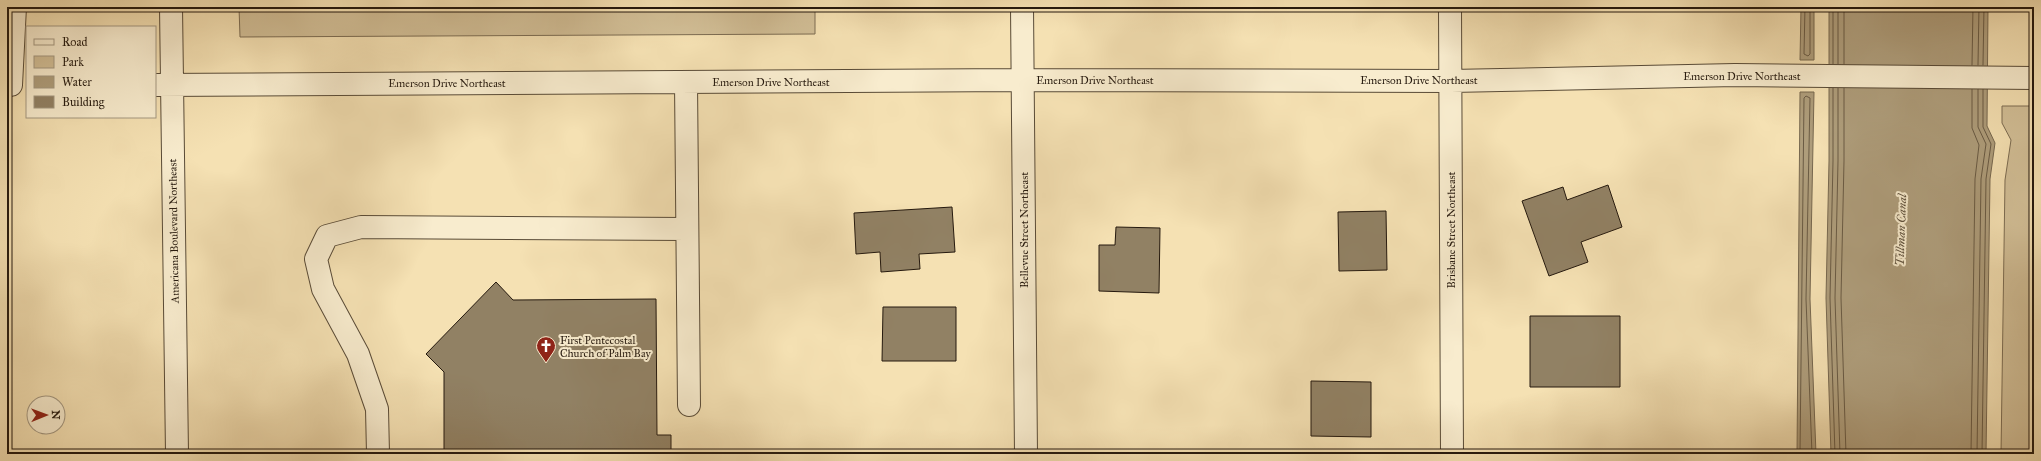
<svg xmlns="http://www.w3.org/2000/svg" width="2041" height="461" font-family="'IM FELL Great Primer',serif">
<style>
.green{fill:#d2bf97;stroke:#7c6c52}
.water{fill:#ae9d7b;stroke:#77684f}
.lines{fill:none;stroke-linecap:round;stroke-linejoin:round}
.shore{stroke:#6a5b44;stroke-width:1}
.building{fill:#918164;stroke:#25190e}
.minor-casing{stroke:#594b37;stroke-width:24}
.minor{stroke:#f8ecce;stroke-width:22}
.labels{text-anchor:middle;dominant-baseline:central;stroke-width:4;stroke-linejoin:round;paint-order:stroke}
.street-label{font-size:11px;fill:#25190e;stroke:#f8ecce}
.poi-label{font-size:11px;fill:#25190e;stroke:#f8ecce;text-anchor:start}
.water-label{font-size:12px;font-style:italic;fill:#5c4e3a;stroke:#f8ecce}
</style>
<rect width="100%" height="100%" fill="#f5e1b3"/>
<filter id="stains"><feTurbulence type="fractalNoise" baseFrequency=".005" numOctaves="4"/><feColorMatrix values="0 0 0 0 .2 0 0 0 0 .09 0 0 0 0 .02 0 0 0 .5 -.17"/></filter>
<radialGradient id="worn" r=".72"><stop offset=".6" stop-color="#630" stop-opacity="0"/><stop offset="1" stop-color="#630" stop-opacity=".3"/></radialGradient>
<path class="green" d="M239,7H815V34L240,37Z
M2002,106H2034V454H2001L2005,180L2011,140L2002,123Z"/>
<path class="water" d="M1801,7H1814V60H1800Z
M1829,7H1988L1987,126L1995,143L1990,179L1986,454H1831L1826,298L1829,161Z
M1800,92H1814L1810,299L1816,454H1797Z"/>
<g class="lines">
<path class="shore" d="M1805,7L1804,54L1808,56L1810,54V7
M1833,7V64
M1838,7V64
M1844,7V64
M1972,65L1973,7
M1978,65L1979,7
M1983,65L1984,7
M1833,88V161L1830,298L1835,454
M1838,88V161L1835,298L1840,454
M1844,88V161L1841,298L1846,454
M1800,454L1804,98L1806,96L1810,98L1806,299L1812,454
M1971,454L1975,179L1979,145L1972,128V89
M1977,454L1981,179L1986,144L1978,127V89
M1982,454L1986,179L1991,144L1983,127V89"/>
</g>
<path class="building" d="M1608,185L1622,227L1581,242L1588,262L1549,276L1522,201L1563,187L1567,200Z
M952,207L955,252L919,254L920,269L881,272L880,252L856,254L854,213Z
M1386,211L1387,270L1339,271L1338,212Z
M1116,227L1160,228L1159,293L1099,291V245H1115Z
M496,282L513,300L656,299L657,435H671V454H444V372L426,354Z
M883,307H956V361H882Z
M1530,316H1620V387H1530Z
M1311,381L1371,382V437L1311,436Z"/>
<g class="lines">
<g class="minor-casing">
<path id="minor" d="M171,7L177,454
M1022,7L1026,454
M1450,7L1452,454
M686,82L689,405
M11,85L15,7
M155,85L1023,80L1451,81L1735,75L2034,78
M378,454L377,409L358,354L323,289L316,259L327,236L361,227L687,229"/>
</g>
<use href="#minor" class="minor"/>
</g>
<defs>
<g id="church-pin" transform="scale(1)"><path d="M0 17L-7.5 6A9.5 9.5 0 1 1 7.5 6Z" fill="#8f2418" stroke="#f8ecce"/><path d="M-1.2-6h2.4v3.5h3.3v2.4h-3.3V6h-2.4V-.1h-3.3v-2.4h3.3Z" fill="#fff"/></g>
</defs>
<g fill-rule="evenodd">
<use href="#church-pin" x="546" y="346"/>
</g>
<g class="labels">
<g class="street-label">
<text x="1742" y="76">Emerson Drive Northeast</text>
<text x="1095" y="80">Emerson Drive Northeast</text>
<text x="1419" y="80">Emerson Drive Northeast</text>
<text x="771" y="82">Emerson Drive Northeast</text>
<text x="447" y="83">Emerson Drive Northeast</text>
<text transform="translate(1024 230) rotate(-90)">Bellevue Street Northeast</text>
<text transform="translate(1451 230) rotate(-90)">Brisbane Street Northeast</text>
<text transform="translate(174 231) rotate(-91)">Americana Boulevard Northeast</text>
</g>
<g class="poi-label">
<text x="560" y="340">First Pentecostal<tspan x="560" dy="13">Church of Palm Bay</tspan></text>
</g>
<g class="water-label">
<text transform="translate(1901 230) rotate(-88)">Tillman Canal</text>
</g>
</g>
<rect width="2041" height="461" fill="none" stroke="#f5e1b3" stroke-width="24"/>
<rect x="8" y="8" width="2025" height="445" fill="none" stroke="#25190e" stroke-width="2"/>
<rect x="12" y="12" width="2017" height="437" fill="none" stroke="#25190e"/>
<rect x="26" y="26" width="130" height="92" fill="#f8ecce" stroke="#a49881"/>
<rect x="34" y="39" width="20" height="6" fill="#f8ecce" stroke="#a49881"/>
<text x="62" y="46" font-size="12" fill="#25190e">Road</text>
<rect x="34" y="56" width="20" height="12" fill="#d2bf97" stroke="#a49881"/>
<text x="62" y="66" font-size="12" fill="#25190e">Park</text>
<rect x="34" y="76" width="20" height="12" fill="#ae9d7b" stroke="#a49881"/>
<text x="62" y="86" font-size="12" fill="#25190e">Water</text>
<rect x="34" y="96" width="20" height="12" fill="#918164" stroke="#a49881"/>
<text x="62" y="106" font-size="12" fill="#25190e">Building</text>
<g transform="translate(46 415) rotate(89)"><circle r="19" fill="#f8ecce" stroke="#a49881"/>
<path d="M0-3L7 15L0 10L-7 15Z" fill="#8f2418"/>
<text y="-6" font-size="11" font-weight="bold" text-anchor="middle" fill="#25190e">N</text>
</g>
<rect width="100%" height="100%" filter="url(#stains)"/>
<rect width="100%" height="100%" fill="url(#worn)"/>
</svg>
